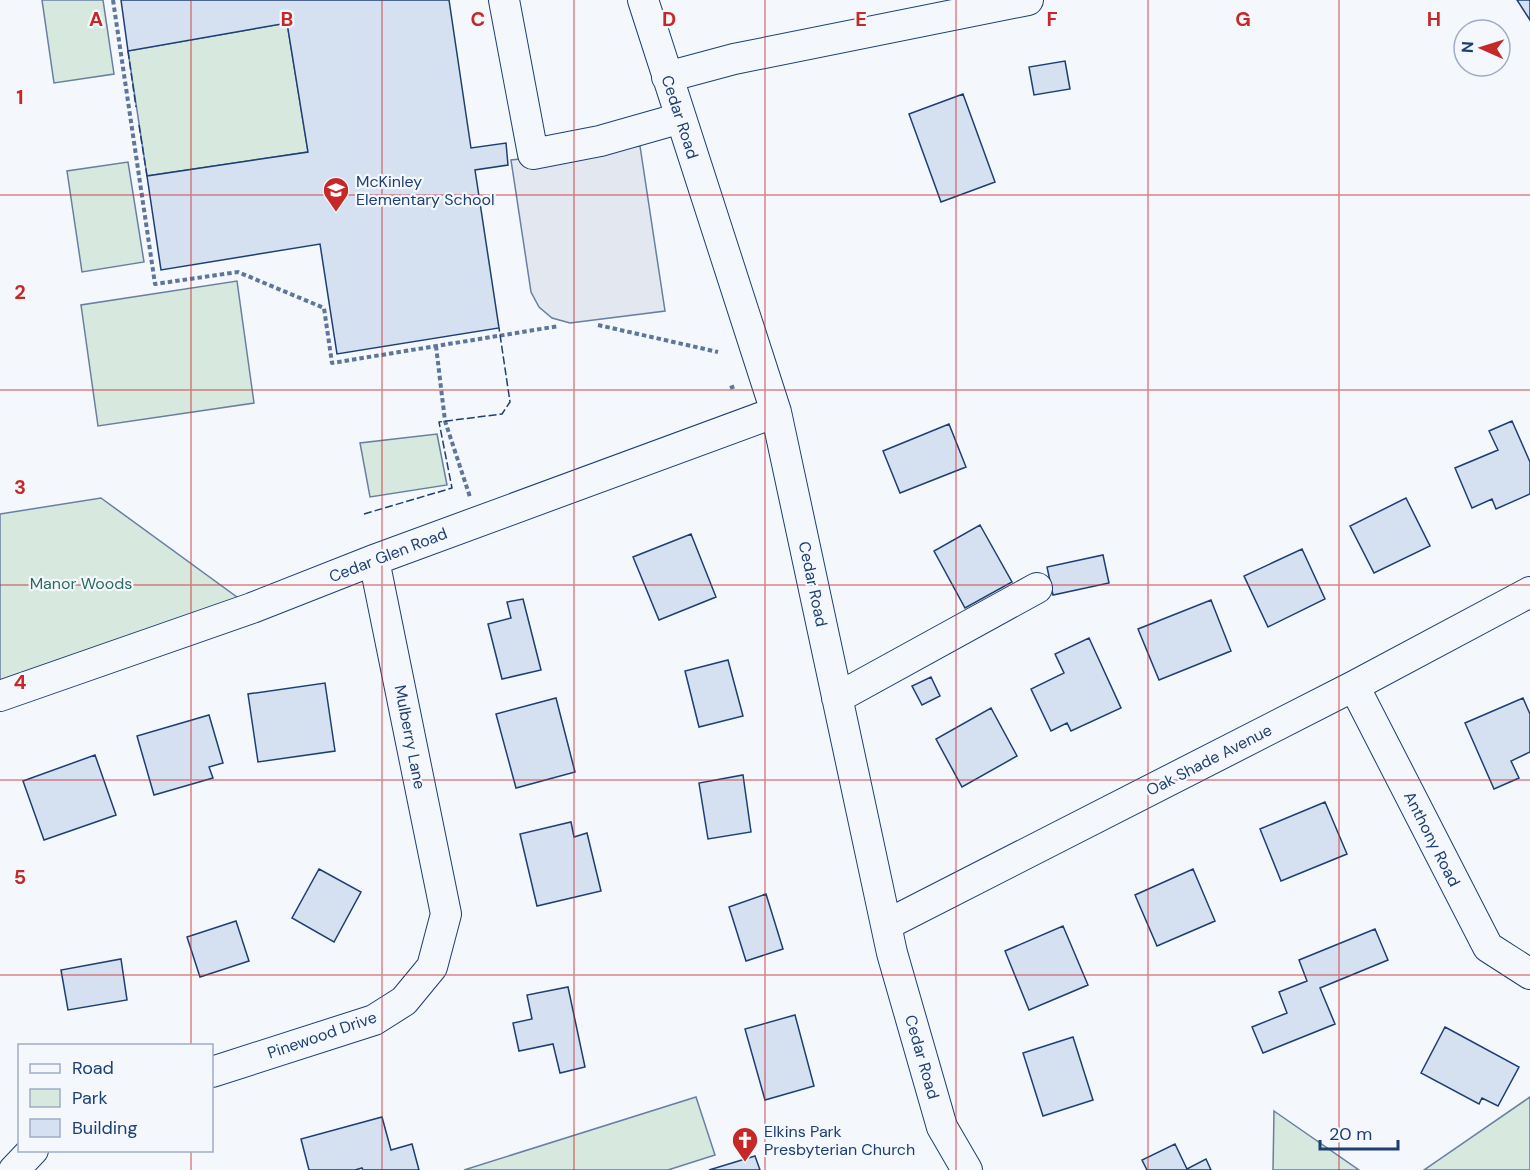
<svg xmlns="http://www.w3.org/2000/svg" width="1530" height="1170" font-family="'DM Sans',sans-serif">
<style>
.green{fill:#d7e8df;stroke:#687fa3;stroke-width:1.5}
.parking{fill:#e3e8f0;stroke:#687fa3;stroke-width:1.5}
.building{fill:#d5e0f0;stroke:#1d3f73;stroke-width:1.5}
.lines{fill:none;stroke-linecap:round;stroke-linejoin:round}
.minor-casing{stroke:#1d3f73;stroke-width:32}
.path{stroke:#5e769c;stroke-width:4;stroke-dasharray:4.5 3;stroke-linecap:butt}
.minor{stroke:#f4f7fb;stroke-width:30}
.fence{stroke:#1d3f73;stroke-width:1.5;stroke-dasharray:8 3;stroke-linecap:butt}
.grid{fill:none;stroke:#c62828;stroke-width:1.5;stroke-opacity:0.55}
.labels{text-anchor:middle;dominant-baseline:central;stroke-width:4.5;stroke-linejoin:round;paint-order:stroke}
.street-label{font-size:16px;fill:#1d3f73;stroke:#f4f7fb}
.poi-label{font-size:16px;fill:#1d3f73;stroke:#f4f7fb;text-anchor:start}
.park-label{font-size:16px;fill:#2c6c60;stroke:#f4f7fb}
.grid-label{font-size:20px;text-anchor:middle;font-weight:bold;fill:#c62828;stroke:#f4f7fb;stroke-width:4.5;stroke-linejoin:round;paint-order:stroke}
</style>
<rect width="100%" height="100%" fill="#f4f7fb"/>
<path class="green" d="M42,0H103L114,74L54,83Z
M287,23L308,152L147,176L128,51Z
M128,162L144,262L82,272L67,171Z
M237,281L254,403L98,426L81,305Z
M437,434L447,485L370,497L360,443Z
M101,498L252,608L0,696V514Z
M696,1097L715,1155L668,1170H464Z
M1530,1097V1170H1424Z
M1274,1111L1359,1170H1273Z"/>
<path class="parking" d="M640,146L665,311L570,323L552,318L539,307L531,292L511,160Z"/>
<path class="building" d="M121,0H449L471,148L506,143L508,165L475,170L499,328L337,354L320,244L161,270L147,176L308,152L287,23L128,51Z
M1517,0H1530V20Z
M1065,61L1070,89L1034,95L1029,67Z
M963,94L995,182L941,202L909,114Z
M1512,421L1530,462V494L1496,509L1492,499L1472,508L1455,468L1498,450L1489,431Z
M949,424L966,467L900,493L883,451Z
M1406,498L1430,546L1374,573L1350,526Z
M980,525L1012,582L965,608L934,551Z
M691,534L716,597L659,620L633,557Z
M1302,549L1325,599L1268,627L1244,576Z
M1103,555L1109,583L1053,595L1047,567Z
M523,599L541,670L502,679L488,624L511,618L507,602Z
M1211,600L1231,651L1159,680L1138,629Z
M1089,638L1121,708L1071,731L1067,723L1051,731L1031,689L1064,673L1055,654Z
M728,660L743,716L699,727L685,671Z
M931,677L940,696L922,705L912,686Z
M325,683L335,751L258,762L248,694Z
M556,698L575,772L516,788L496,714Z
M1523,698L1530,714V752L1511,761L1519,778L1494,789L1465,723Z
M991,708L1017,756L962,787L936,739Z
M209,715L223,763L209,767L213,778L154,795L137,736Z
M95,755L116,815L44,840L23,781Z
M743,775L751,832L708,839L699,783Z
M1325,802L1347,854L1281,881L1260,829Z
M571,822L574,837L587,833L601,891L537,906L520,834Z
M319,869L361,892L334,942L292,918Z
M1193,869L1215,921L1157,946L1135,895Z
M766,894L783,949L746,961L729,907Z
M236,921L249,961L200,977L187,937Z
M1063,926L1088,985L1029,1010L1005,951Z
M1375,929L1388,960L1320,988L1335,1024L1263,1053L1252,1027L1287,1013L1279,992L1307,981L1299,960Z
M121,959L127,1000L68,1010L61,970Z
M568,987L585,1067L560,1073L553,1044L519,1051L513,1023L532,1019L527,995Z
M795,1015L814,1086L765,1100L745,1029Z
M1445,1027L1519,1067L1498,1106L1482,1098L1479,1104L1421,1073Z
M1073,1037L1093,1100L1043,1116L1023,1053Z
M382,1117L391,1150L412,1144L419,1170H363L362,1168L355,1170H309L301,1139Z
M1175,1144L1187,1169L1206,1159L1211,1170H1147L1142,1160Z
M755,1156L760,1170H709Z"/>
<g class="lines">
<g class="minor-casing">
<path id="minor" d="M504,0L533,154L600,141L681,118
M643,0L776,412L892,953L942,1127L967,1170
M667,77L734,59L1028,0
M1354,686L1488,947L1530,974
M0,696L252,608L374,560L776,412
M837,698L1037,588
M886,925L1354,686L1530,592
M212,1072L374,1020L404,1001L432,967L446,914L374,560
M14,1170L33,1150"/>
</g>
<path class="path" d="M113,0L155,284L238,272L324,308L332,363L559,326
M598,325L718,352
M436,346L445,421L470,497
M730,388L735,386"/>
<use href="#minor" class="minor"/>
<path class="fence" d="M128,51L136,107
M139,125L147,176
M364,514L452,488L439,422L502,414L510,402L499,328"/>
</g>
<path class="grid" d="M191,0V1046M382,0V1170M574,0V1170M765,0V1170M956,0V1170M1148,0V1170M1339,0V1170M0,195H1530M0,390H1530M0,585H1530M0,780H1530M0,975H1530M191,1150V1170"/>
<defs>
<g id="school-pin" transform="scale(1.35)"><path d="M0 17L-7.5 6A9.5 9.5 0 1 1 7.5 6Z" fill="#c62828" stroke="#f4f7fb"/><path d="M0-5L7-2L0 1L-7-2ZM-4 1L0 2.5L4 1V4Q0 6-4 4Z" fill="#fff"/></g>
<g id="church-pin" transform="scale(1.35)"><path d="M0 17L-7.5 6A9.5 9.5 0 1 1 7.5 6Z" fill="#c62828" stroke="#f4f7fb"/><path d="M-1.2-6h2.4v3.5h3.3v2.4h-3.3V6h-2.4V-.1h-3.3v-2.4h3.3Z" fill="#fff"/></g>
</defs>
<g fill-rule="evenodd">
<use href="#school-pin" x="336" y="190"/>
<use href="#church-pin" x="745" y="1140"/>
</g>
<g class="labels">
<g class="street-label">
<text transform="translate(680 117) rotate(72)">Cedar Road</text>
<text transform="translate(388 555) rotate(-21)">Cedar Glen Road</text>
<text transform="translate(813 584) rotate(78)">Cedar Road</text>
<text transform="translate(410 737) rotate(79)">Mulberry Lane</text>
<text transform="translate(1209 760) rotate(-27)">Oak Shade Avenue</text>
<text transform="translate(1432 839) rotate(63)">Anthony Road</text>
<text transform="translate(322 1035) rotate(-19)">Pinewood Drive</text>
<text transform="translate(922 1057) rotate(74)">Cedar Road</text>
</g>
<g class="poi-label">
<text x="356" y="181">McKinley<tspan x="356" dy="18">Elementary School</tspan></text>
<text x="764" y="1131">Elkins Park<tspan x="764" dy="18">Presbyterian Church</tspan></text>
</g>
<g class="park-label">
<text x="81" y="583">Manor Woods</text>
</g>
</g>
<g class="grid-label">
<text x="96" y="26">A</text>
<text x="287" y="26">B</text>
<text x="478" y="26">C</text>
<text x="669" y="26">D</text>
<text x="861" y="26">E</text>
<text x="1052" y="26">F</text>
<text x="1243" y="26">G</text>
<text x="1434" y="26">H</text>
<text x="20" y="104">1</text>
<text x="20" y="299">2</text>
<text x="20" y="494">3</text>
<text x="20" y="689">4</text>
<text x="20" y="884">5</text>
</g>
<rect x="18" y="1044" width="195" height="108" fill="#f4f7fb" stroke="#9eadc5" stroke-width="1.5"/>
<rect x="30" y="1064" width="30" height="9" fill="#f4f7fb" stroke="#9eadc5" stroke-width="1.5"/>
<text x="72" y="1074" font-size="18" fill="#1d3f73">Road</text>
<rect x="30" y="1089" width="30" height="18" fill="#d7e8df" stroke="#9eadc5" stroke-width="1.5"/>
<text x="72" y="1104" font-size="18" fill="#1d3f73">Park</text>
<rect x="30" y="1119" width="30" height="18" fill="#d5e0f0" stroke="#9eadc5" stroke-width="1.5"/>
<text x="72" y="1134" font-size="18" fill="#1d3f73">Building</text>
<g transform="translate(1482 48) rotate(273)"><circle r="28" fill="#f4f7fb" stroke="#9eadc5" stroke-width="1.5"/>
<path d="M0-4.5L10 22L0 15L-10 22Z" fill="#c62828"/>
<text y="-9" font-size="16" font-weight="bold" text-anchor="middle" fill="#1d3f73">N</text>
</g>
<path d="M1320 1140v9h78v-9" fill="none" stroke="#1d3f73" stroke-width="3"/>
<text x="1329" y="1140" font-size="18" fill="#1d3f73" stroke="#f4f7fb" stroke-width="4.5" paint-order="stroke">20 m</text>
</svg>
